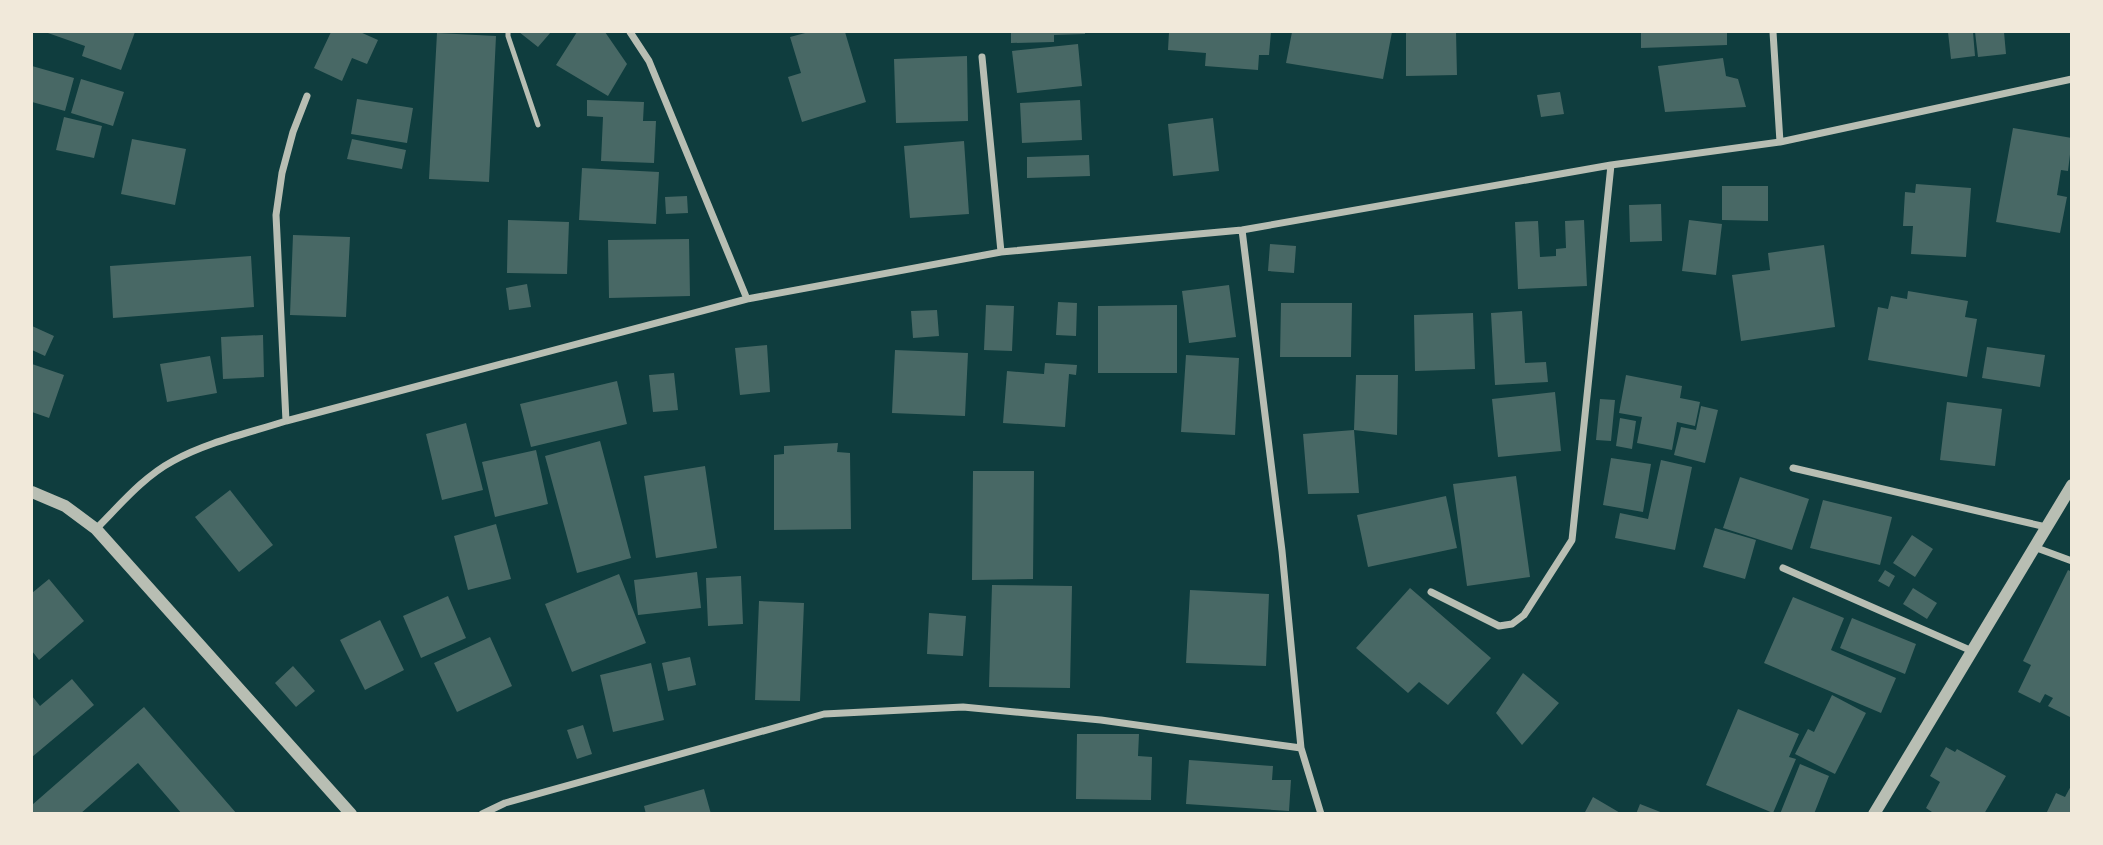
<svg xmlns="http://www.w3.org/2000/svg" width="2103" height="845" font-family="Raleway,sans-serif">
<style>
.building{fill:#486865}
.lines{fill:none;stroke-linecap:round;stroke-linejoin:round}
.service{stroke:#b8beb3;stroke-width:5}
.minor{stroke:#b8beb3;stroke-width:7}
.tertiary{stroke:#b8beb3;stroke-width:12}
</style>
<rect width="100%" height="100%" fill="#0f3d3e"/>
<path class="building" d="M45,32H135L121,70L82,56L85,46Z
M331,32H360L378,40L367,64L352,58L342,81L314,68Z
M519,32H551L538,47Z
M577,32H605L627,64L608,96L556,65Z
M809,32H845L866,102L802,122L788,77L801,73L790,37Z
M1011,32H1085V34L1054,35V42L1011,43Z
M1169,32H1271L1269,55H1259L1258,70L1205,66L1206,53L1168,50Z
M1292,32H1392L1383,79L1286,63Z
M1406,32H1456L1457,75L1406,76Z
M1641,32H1727V45L1641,48Z
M1948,32H1973L1975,56L1951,59Z
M1975,32H2004L2006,54L1978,57Z
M437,33L496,36L489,182L429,179Z
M1078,44L1082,86L1017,93L1012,51Z
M967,56L968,121L896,123L894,59Z
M1723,58L1726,76L1738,79L1746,107L1665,112L1658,66Z
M32,66L74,78L65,111L32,102Z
M81,79L124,92L113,126L71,113Z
M1560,92L1564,114L1541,117L1537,95Z
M357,99L413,108L407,143L351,134Z
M587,100L644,102L643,121H656L654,163L601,161L603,117L587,116Z
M1080,100L1082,140L1022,143L1020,103Z
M64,117L102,126L94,158L56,150Z
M1213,118L1219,171L1173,176L1168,124Z
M2013,128L2072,138L2068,171L2061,170L2057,195L2067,197L2060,233L1996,222Z
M132,139L186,149L175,205L121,194Z
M352,139L406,150L402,169L347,159Z
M964,141L969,214L910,218L904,146Z
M1089,155L1090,176L1027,178V157Z
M582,168L659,172L656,224L579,220Z
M1916,184L1971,188L1966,257L1911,254L1913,226H1903L1905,192L1915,193Z
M1722,186H1768V221L1722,220Z
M687,196L688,213L666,214L665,197Z
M1661,204L1662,241L1630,242L1629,205Z
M508,220L569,222L567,274L507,273Z
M1584,220L1587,286L1518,289L1515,222L1538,221L1540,257L1556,256V249L1566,248L1565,221Z
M1689,220L1722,224L1716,275L1682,271Z
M293,235L350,237L346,317L290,315Z
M689,239L690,296L609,298L608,240Z
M1270,244L1296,246L1294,273L1268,271Z
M1824,245L1835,327L1741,341L1732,275L1770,270L1768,253Z
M251,256L254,307L113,318L110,266Z
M527,284L531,307L509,310L506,288Z
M1229,285L1236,337L1189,343L1182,291Z
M1908,291L1968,301L1965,317L1977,319L1967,377L1868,360L1878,307L1888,309L1891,296L1907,299Z
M1058,302L1077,303L1076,336L1056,335Z
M1281,303H1352L1351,357H1280Z
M986,305L1014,306L1012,351L984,350Z
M1177,305V373H1098V306Z
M937,310L939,336L913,338L911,311Z
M1522,311L1525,363L1546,362L1548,382L1495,385L1491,313Z
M1473,313L1475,369L1415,371L1414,315Z
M32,326L54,336L45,356L32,350Z
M263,335L264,377L223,379L221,337Z
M767,345L770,392L740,395L735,348Z
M1987,347L2045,355L2040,387L1982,378Z
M895,350L968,353L965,416L892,413Z
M1186,355L1239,358L1235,435L1181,432Z
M210,356L217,393L167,402L160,364Z
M1045,363L1077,365L1076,375L1069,374L1065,427L1003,423L1007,371L1044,374Z
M32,364L64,375L49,418L32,412Z
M674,373L678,410L653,412L649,375Z
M1356,375H1398L1397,435L1354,430L1359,493L1308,494L1303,434L1354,430Z
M1626,375L1682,386L1680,398L1700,402L1695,426L1677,422L1672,450L1637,443L1642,417L1619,413Z
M617,381L627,424L531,447L520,404Z
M1555,392L1561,451L1498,457L1492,399Z
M1600,399L1615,400L1611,441L1596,440Z
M1947,402L2002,409L1995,466L1940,460Z
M1701,406L1718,410L1705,463L1674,455L1681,427L1696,430Z
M1620,418L1636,421L1632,449L1616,446Z
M466,423L483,490L442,500L426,434Z
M600,441L631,558L577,573L545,456Z
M838,443L837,452L850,453L851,529L774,530V455L784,454V446Z
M536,450L548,504L495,517L482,462Z
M1611,458L1651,464L1643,512L1603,505Z
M1661,460L1692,467L1675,550L1615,538L1620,513L1648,519Z
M705,466L717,548L656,558L644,476Z
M973,471H1034L1033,579L972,580Z
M1516,476L1530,577L1467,586L1453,484Z
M1740,477L1809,499L1792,550L1723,528Z
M230,490L273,545L239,572L195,517Z
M1446,496L1457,548L1368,567L1357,515Z
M1823,500L1892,517L1880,565L1810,548Z
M496,524L511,579L468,590L454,536Z
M1715,528L1756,540L1745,579L1703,567Z
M1912,535L1933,549L1915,577L1893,563Z
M1885,570L1895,576L1889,587L1878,581Z
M2068,570L2072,572V718L2048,706L2053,698L2045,694L2040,703L2018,692L2031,665L2023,661Z
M697,572L701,608L638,615L634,580Z
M619,574L646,643L572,672L545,604Z
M741,576L743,624L708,626L706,578Z
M49,579L84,621L39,660L32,651V593Z
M992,585L1072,586L1070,688L989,687Z
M1410,588L1491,658L1448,705L1419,682L1408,693L1356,648Z
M1913,588L1937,603L1927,619L1903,604Z
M1190,590L1269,594L1266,666L1186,663Z
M448,596L466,638L421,658L403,616Z
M1793,597L1844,618L1831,650L1896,678L1881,713L1764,663Z
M759,601L804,603L800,701L755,700Z
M929,613L966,616L963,656L927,654Z
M1852,618L1916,644L1905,674L1840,648Z
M380,620L404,670L365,690L340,640Z
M490,637L512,686L457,712L434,663Z
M690,657L696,685L668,691L662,663Z
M651,663L664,720L613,732L600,675Z
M293,666L315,691L296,707L275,683Z
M1523,673L1559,703L1522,745L1496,713Z
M72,679L94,705L32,757V696L40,706Z
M1832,695L1866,713L1835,774L1795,754L1808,729L1814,732Z
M144,707L237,814H182L138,763L80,814H32V805Z
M1738,709L1799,734L1789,757L1796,759L1773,813L1706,785Z
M583,725L592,754L577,759L567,730Z
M1077,734H1139L1138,756L1152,757L1151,800L1076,799Z
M1946,747L1955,752L1957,749L2006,776L1984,814H1935L1926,808L1940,782L1930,776Z
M1189,760L1273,766L1272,780H1291L1289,811L1186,804Z
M1800,764L1829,776L1814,814H1780Z
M2072,784V814H2046L2056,793L2065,797Z
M704,789L711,814H646L644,806Z
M1593,797L1622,814H1584Z
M1640,804L1663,813V814H1636Z"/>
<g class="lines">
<path class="service" d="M508,32V36L538,125"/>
<path class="minor" d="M630,32L649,61L747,299
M1773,32L1780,142
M982,57L1001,252
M1242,230L1282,551L1301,748L1321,814
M286,421L276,215L282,173L293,132L307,96
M1793,468L2046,527
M96,529C120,505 143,477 173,461C207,442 249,433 286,421L747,299L1001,252L1242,230L1611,165L1780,142L2072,79
M2034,547L2072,561
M1783,568L1972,651
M1431,592L1499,626L1512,624L1524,615L1572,540L1611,165
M482,814L505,803L824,714L963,707L1101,720L1301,748"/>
<path class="tertiary" d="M32,492L65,506L96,529L351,814
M1874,814L2072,485"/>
</g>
<rect width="2103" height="845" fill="none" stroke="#f1e9da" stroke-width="66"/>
</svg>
